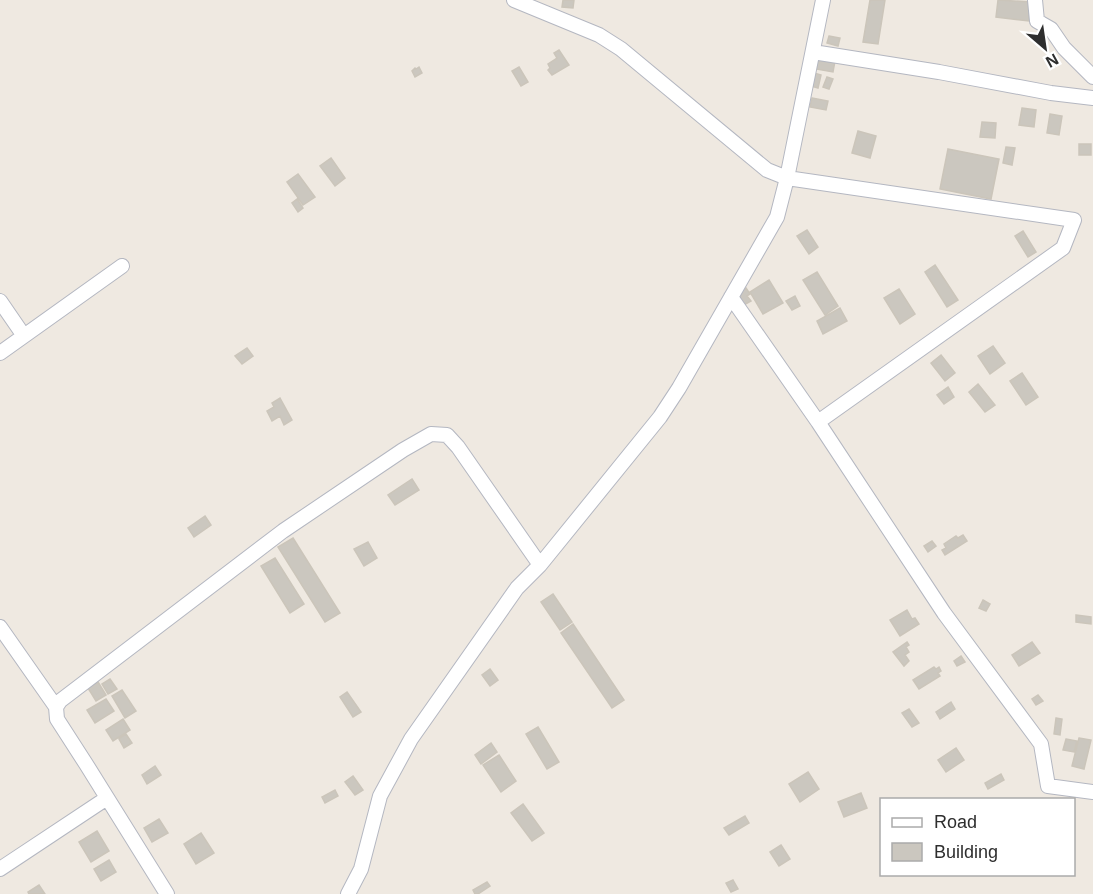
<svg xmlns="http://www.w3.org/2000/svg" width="1093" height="894" font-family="Helvetica,sans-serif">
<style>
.building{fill:#cbc7bf;stroke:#cbc5ba;stroke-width:1.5}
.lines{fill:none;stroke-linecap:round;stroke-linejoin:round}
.minor-casing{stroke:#b4b7c1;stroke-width:16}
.minor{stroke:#fff;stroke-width:14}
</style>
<rect width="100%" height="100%" fill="#efe9e1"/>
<path class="building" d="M563,0H574L573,8L562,7Z
M870,0H885L878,44L863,42Z
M998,0L1031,2L1029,21L996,17Z
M829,36L840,38L838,46L827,43Z
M559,50L569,65L552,75L548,70L550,68L548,64L557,58L554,53Z
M818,59L835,61L833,72L816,69Z
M419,67L422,73L415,77L412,71L415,68L416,69Z
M519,67L528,82L521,86L512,71Z
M814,73L821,75L818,88L811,86Z
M827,77L833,79L829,89L823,87Z
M812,98L828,101L826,110L810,107Z
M1022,108L1036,110L1034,127L1019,125Z
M1050,114L1062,116L1059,135L1047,133Z
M982,122L996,123L995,138L980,137Z
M858,131L876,136L870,158L852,153Z
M1079,144H1091V155H1079Z
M1006,147L1015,148L1012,165L1003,163Z
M948,149L999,159L991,199L940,189Z
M331,158L345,178L335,186L320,166Z
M298,174L315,197L303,205L287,182Z
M297,199L303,208L298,212L292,203Z
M807,230L818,247L809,254L797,236Z
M1023,231L1036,252L1028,257L1015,236Z
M935,265L958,300L947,307L925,272Z
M817,272L838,306L825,315L803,280Z
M769,280L783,303L763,314L750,292Z
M746,288L750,294L747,296L751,301L742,306L735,294Z
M899,289L915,314L900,324L884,298Z
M795,296L800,306L792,310L786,301Z
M840,308L847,321L823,334L817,321Z
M993,346L1005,363L990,374L978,356Z
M247,348L253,356L242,364L235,356Z
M941,355L955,373L945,381L931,363Z
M1022,373L1038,397L1026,405L1010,381Z
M978,384L995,405L985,412L969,392Z
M948,387L954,397L944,404L937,395Z
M280,398L292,420L284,425L280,416L272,421L267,411L274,407L272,403Z
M412,479L419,490L395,505L388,495Z
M205,516L211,525L194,537L188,528Z
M963,535L967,541L945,555L942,550L946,548L944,544L956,536L958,538Z
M293,538L340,613L325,622L278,547Z
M932,541L936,546L928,552L924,546Z
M368,542L377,558L364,566L354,549Z
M275,558L304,604L290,613L261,566Z
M553,594L572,622L560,630L541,602Z
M983,600L990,604L986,611L979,608Z
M907,610L912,619L915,618L919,624L900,636L890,620Z
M1076,615L1091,617V624L1076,622Z
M573,624L624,700L612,708L561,633Z
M907,642L909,645L906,647L909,652L905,655L909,661L904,666L893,652Z
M1032,642L1040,653L1019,666L1012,655Z
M961,656L965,662L957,666L954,661Z
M934,667L936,669L939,667L941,671L938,673L940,676L919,689L913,680Z
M490,669L498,680L490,686L482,675Z
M110,679L117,689L108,694L102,684Z
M98,682L106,695L96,701L88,688Z
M122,690L136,711L125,718L112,696Z
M347,692L361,712L353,717L340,697Z
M1038,695L1043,701L1036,705L1032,699Z
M106,699L114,711L95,723L87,710Z
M951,702L955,709L940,719L936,712Z
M909,709L919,723L912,727L902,713Z
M1056,718L1062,719L1060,735L1054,734Z
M123,719L130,730L113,741L106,730Z
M538,727L559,762L547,769L526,734Z
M126,734L132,743L124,748L119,739Z
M1079,738L1091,740L1084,769L1072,766Z
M1066,739L1077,741L1074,752L1063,750Z
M491,743L497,752L481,764L475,755Z
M956,748L964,760L946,772L938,760Z
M499,755L516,781L501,792L483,765Z
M155,766L161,775L147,784L142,775Z
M808,772L819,789L800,802L789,784Z
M1001,774L1004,780L988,789L985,783Z
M353,776L363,790L355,795L345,782Z
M335,790L338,796L325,803L322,797Z
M861,793L867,808L844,817L838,802Z
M523,804L544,833L532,841L511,813Z
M745,816L749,823L729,835L724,828Z
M159,819L168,833L152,842L144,828Z
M97,831L109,851L91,862L79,842Z
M201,833L214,853L196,864L184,844Z
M781,845L790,859L779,866L770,852Z
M109,860L116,872L101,881L94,869Z
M733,880L738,889L731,892L726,883Z
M487,882L490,886L478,894H475L473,890Z
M39,885L45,894H29L28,892Z"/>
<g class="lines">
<g class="minor-casing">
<path id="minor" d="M514,0L599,35L621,49L767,170L787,178L1074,220L1063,248L818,422
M1035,0L1037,21L1051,29L1064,48L1093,77
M813,52L939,72L1051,93L1093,98
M731,297L818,422L944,613L1041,744L1048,786L1093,792
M0,301L24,336
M0,353L122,266
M0,627L56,707L57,719L86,764L167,894
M56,707L60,701L283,531L403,450L431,434L447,435L458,447L540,565
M0,869L107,798
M348,894L361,869L380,796L411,739L517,588L540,565L660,417L679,388L777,217L787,178L823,0"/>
</g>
<use href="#minor" class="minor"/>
</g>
<rect x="880" y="798" width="195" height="78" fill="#ffffff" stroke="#ababab" stroke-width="1.5"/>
<rect x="892" y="818" width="30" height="9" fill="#ffffff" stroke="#ababab" stroke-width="1.5"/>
<text x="934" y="828" font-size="18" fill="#2e2e2e">Road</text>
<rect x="892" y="843" width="30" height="18" fill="#cbc7bf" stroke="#ababab" stroke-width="1.5"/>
<text x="934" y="858" font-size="18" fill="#2e2e2e">Building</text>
<g transform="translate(1045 48) rotate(151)" stroke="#ffffff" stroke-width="4.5" paint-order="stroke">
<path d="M0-4.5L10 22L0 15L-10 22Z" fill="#2e2e2e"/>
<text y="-9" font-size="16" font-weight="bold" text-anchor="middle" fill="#2e2e2e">N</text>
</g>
</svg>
